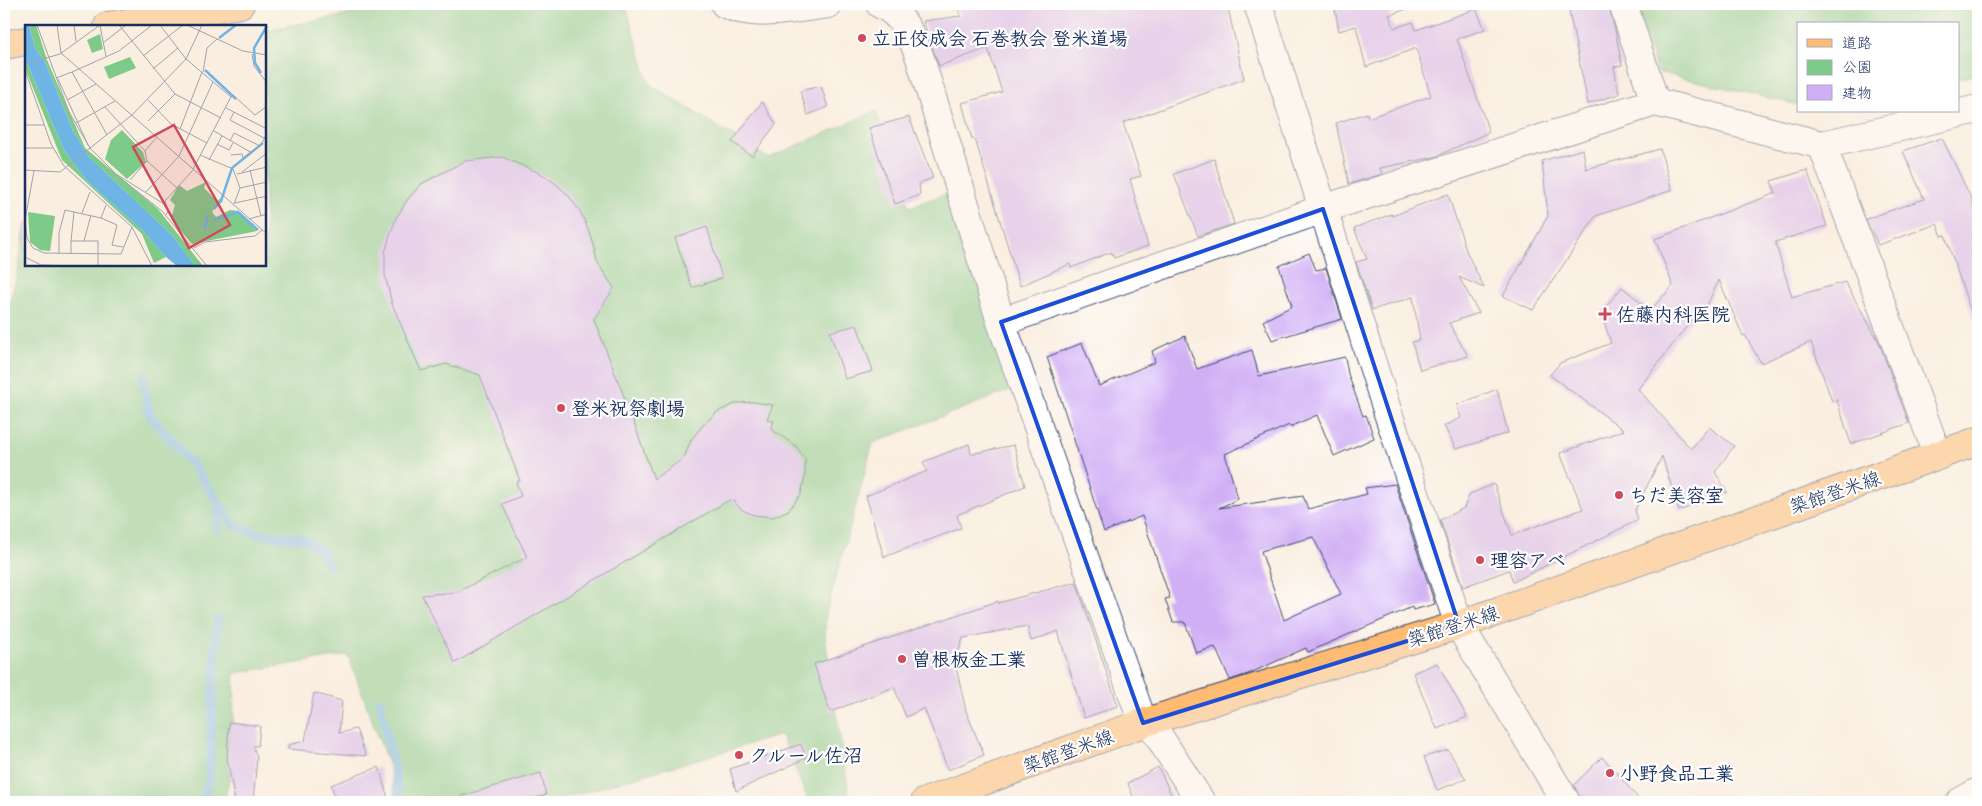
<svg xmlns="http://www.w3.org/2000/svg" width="1982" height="806" font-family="'Patrick Hand','Klee One',sans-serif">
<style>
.green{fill:#7eca88;stroke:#4c7c73}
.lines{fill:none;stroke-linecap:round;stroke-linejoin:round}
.stream{stroke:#6eb4e5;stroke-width:9}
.building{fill:#d0aff5;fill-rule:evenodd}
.minor-casing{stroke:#3c4c72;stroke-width:30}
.major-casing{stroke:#3c4c72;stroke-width:30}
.highway-casing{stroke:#3c4c72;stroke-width:30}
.minor{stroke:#fff;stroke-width:28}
.major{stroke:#ffbb71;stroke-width:28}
.highway{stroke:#ffbb71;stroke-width:28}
.marked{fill:none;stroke:#1d4ed8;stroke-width:4;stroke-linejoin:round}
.poi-dot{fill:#d1495b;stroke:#fff;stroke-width:2}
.labels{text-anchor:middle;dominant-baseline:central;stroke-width:4.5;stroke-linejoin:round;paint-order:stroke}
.poi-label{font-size:19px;font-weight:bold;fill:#1b2f5e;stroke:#fff;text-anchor:start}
.street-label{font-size:19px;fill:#1b2f5e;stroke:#fff}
.inset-river{fill:none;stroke:#6eb4e5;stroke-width:2.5}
.inset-road{fill:none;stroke:#a1a2ac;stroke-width:1}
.view{fill:#d1495b;fill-opacity:0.15;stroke:#d1495b;stroke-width:2.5}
.inset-edge{fill:none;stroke:#1b2f5e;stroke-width:2.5}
</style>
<rect width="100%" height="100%" fill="#fff"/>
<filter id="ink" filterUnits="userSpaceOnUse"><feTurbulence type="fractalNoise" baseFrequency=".02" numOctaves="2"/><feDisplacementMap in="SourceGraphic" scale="10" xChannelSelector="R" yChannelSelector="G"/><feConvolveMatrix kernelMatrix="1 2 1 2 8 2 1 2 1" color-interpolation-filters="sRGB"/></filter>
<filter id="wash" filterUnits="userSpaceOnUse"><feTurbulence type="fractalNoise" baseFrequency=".0096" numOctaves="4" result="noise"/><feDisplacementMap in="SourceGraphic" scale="20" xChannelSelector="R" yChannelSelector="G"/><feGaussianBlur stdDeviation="1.12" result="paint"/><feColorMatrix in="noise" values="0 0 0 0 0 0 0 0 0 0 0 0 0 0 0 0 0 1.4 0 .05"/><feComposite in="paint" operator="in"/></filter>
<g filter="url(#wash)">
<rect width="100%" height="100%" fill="#faeee0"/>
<path class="green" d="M421,4H622L626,6L649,84L768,158L876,111L909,207L957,190L1027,384L873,443L826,614L825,637L850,802H809L781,735L550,802H402L348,655L235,673L231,770L224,802H4V322L18,272L26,222V265H265V30L353,14Z
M1636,4H1978V74L1958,79V24H1798V105L1657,72Z"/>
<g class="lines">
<path class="stream" d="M143,377L150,416L192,464L234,525L258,534L305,539L322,551L329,567
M218,530L219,504
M380,701L400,802
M203,802L209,779L217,619"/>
</g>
<g id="blocks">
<path class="building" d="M956,4H1227L1244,79L1123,123L1141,176L1130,179L1148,246L1114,258L1111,252L1071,268L1070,264L1020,286L975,139H972L962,103L1002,92L988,48L939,66L923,21L961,16Z
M1334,4H1409L1410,8L1389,15L1394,28L1413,22L1416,30L1476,9L1485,29L1457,39L1489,132L1435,157L1380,168L1382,174L1349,184L1336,123L1367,113L1368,118L1431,96L1416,48L1366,67L1356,26L1339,31Z
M1600,4H1608L1615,30L1622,65L1614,67L1619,94L1588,104L1569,11Z
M821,86L828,107L808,115L800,91Z
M762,102L776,124L752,156L732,142Z
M909,117L933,178L919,183L920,195L895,204L869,128Z
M1942,138L1972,200L1978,219V320L1974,321L1945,235L1942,236L1937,224L1878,245L1866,219L1924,199L1903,151Z
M1583,149L1586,169L1660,149L1672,190L1596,216L1533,310L1503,296L1548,216L1542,161Z
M502,157L540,173L555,183L568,195L580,211L588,229L594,247L597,262L614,288L594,319L630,412L654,479L684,458L691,440L703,425L717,412L737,403L754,402L773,405L767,419L774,421L771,429L796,446L805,459V477L801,494L789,510L773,517L754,515L742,510L731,499L455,663L422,595L457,592L527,557L502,504L521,496L516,482L520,481L480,375L446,364L421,371L392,304L385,275V253L390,235L396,218L408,199L421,184L465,161Z
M1214,159L1234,224L1198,236L1174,174Z
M1807,170L1827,226L1775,242L1792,297L1845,282L1878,340L1909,423L1851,444L1837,400L1832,401L1811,342L1761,363L1745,335L1743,336L1719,280L1700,320L1695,316L1638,389L1691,449L1709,427L1734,446L1715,472L1727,492L1679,511L1662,456L1635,510L1638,520L1513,582L1509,570L1463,587L1440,520L1464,508L1470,494L1494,484L1512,535L1583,509L1560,453L1624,430L1550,375L1560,363L1611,343L1601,313L1622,287L1650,310L1673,286L1655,239L1776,193L1771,181Z
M1448,194L1467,253L1484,288L1459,277L1479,313L1449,323L1468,356L1420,370L1412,342L1420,340L1413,297L1372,310L1356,262L1367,259L1354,228L1392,214V216Z
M707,227L722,278L692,288L675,238Z
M1309,253L1316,270L1326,268L1342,319L1272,340L1263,321L1292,306L1279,266Z
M857,325L873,371L845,379L830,332Z
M1185,336L1197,369L1252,350L1259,376L1345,357L1348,374L1363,416L1366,415L1374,438L1334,456L1317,415L1290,427L1289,425L1225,454L1238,499L1219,508L1303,496L1308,509L1367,494L1365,488L1395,484L1435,604L1413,610L1412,607L1308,652L1306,648L1248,674L1230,680L1215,647L1196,653L1185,622H1173L1165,599L1170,598L1142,516L1104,532L1047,357L1082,343L1099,386L1155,362L1152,351ZM1313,537L1341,594L1284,620L1261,551Z
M1497,389L1508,433L1456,449L1444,426L1461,418L1457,405Z
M969,444L971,454L1014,445L1025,486L957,515L961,528L884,557L866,496L927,471L923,462Z
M1076,582L1118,706L1084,718L1058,631L1031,641L1027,626L963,638L955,663L966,711L984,755L948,770L924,708L906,717L894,687L830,712L814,664L998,601V603Z
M1437,663L1467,717L1437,729L1413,673Z
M314,693L342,701L339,733L356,729L366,756L288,749V745L305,741Z
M229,722L260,726L258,746H253L257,758L253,802H235L227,758Z
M801,744L806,758L736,791L730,769Z
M1448,750L1466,779L1437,790L1424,757Z
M1602,757L1616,772L1641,802H1582L1574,785Z
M379,767L389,802H337L331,785Z
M1158,767L1175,802H1135L1128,783Z
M541,773L546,795L524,802H462L461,796Z"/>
</g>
</g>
<g filter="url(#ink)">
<use href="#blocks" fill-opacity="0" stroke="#3c4c72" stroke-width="1"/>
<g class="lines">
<g class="minor-casing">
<path id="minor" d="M725,4C756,19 796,8 828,4
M880,4C903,14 912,36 920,58L1001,322L1143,723
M1258,4L1388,413L1459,625L1566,802
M1623,4L1655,102
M1822,145L1938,456
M1001,322L1323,209L1655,102L1822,145L1978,109
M1149,721L1201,802
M1960,802L1978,792"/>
</g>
<g class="major-casing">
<path id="major" d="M925,802L1149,721L1459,625L1978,441"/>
</g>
<g class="highway-casing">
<path id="highway" d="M108,26L240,4
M4,45L26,41"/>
</g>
<use href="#minor" class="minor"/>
<use href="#major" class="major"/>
<use href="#highway" class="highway"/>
</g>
</g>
<path d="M0 0H1982V806H0ZM1323,209L1459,625L1143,723L1001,322Z" fill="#faeee0" fill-opacity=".55" fill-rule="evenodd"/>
<path class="marked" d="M1323,209L1459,625L1143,723L1001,322Z"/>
<g class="poi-dot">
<circle cx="862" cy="38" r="5"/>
<path d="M1602.5 306.5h5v5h5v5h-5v5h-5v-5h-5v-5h5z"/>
<circle cx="561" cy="408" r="5"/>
<circle cx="1619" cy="495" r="5"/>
<circle cx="1480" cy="560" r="5"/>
<circle cx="902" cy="659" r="5"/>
<circle cx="739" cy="755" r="5"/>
<circle cx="1610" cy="773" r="5"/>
</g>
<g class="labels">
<g class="poi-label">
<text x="872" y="38">立正佼成会 石巻教会 登米道場</text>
<text x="1616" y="314">佐藤内科医院</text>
<text x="571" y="408">登米祝祭劇場</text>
<text x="1629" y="495">ちだ美容室</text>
<text x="1490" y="560">理容アベ</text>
<text x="912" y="659">曽根板金工業</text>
<text x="749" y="755">クルール佐沼</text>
<text x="1620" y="773">小野食品工業</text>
</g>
<g class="street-label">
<text transform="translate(1835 492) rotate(-19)">築館登米線</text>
<text transform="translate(1453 626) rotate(-18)">築館登米線</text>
<text transform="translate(1068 751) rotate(-20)">築館登米線</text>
</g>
</g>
<g transform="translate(25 25)">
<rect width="241" height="241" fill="#faeee0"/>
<path d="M4,0H11L22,35L60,123L133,184L178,241H170L148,211L64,132L48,106L20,37L10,23ZM75,9L78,24L67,28L62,15ZM105,32L111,43L84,54L79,42ZM0,33L39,125L62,156L117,205L141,232L129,238L117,209L37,135L0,43ZM97,105L118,127L121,137L102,154L80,134L86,115ZM181,157L179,163L192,176L197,172L187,187L191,192L205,185L213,186L232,206L167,219L146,194L150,180L145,175L154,160L162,166ZM3,187L30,191L25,226L15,225L5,217Z" fill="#7eca88"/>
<path d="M0,0H4L10,23L20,37L48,106L64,132L148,211L170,241H152L141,232L117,205L62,156L39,125L0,33Z" fill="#6eb4e5"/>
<path class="inset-river" d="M194,13L211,0M180,45L211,74M236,48L230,38L229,23L242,1M189,184L196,176L207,143L238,118M189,195L213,187L233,205M179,205L183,190"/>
<path class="inset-road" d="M12,0L44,87L65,123M32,0L36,28M49,0L51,16M94,0L150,69L196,93M135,0L161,34L206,72L168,144M162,0L218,26L242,30M177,0L161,34L107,90L65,123L94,152L137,186L182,241M75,1L81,31M78,18L101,0M36,28L242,209M227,29L229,41L242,58M118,31L158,0M0,39L35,29L75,0M128,44L153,23M0,45L26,119L39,141L107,202L96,229L19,228L8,223L2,213L0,195L9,146M178,47L182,23L192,14M31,53L47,47M33,54L63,120M206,72L208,70L230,90L242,81M42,75L71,59M123,75L146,99L182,118M80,82L120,126L122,136L152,163M201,83L242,104M209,87L205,95L239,113M123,96L150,69M51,98L90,76M0,100H19M155,104L177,47M189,106L227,128M82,110L47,47L94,26L127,0M205,116L209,108L235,121M192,119L204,125L208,118M0,123H28M120,126L132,112M175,130L208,144L215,163L209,179M206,130L217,129L218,133L224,129L236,120L242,108M184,135L197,111M0,145L35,147L65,123M225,145L236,191M217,147L242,128M91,149L139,179M212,149L242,142M105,155L122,136M215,163L242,157M121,167L154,131L188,57M210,178L242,171M81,180L76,193L92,200L87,220L98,222M57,188L65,167M141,190L143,186L140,176L168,145M224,194L242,189M107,202L127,241M46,216L49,187M59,216L66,190M169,223L180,217L230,211L237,205M34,228V208L40,185L76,193M46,228V216H73V241M0,232L16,240L56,241"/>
<path class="view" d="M149,100L205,200L164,223L108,122Z"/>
<rect width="241" height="241" class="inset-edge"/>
</g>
<rect width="1982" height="806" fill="none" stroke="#fff" stroke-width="20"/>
<rect x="1797" y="22" width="162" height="90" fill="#ffffff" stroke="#a4acbf"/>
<rect x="1807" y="39" width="25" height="8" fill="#ffbb71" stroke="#a4acbf"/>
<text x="1842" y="48" font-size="15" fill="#1b2f5e">道路</text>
<rect x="1807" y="60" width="25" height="15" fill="#7eca88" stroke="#a4acbf"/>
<text x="1842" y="72" font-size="15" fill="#1b2f5e">公園</text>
<rect x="1807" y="85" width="25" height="15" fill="#d0aff5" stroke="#a4acbf"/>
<text x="1842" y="98" font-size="15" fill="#1b2f5e">建物</text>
</svg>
